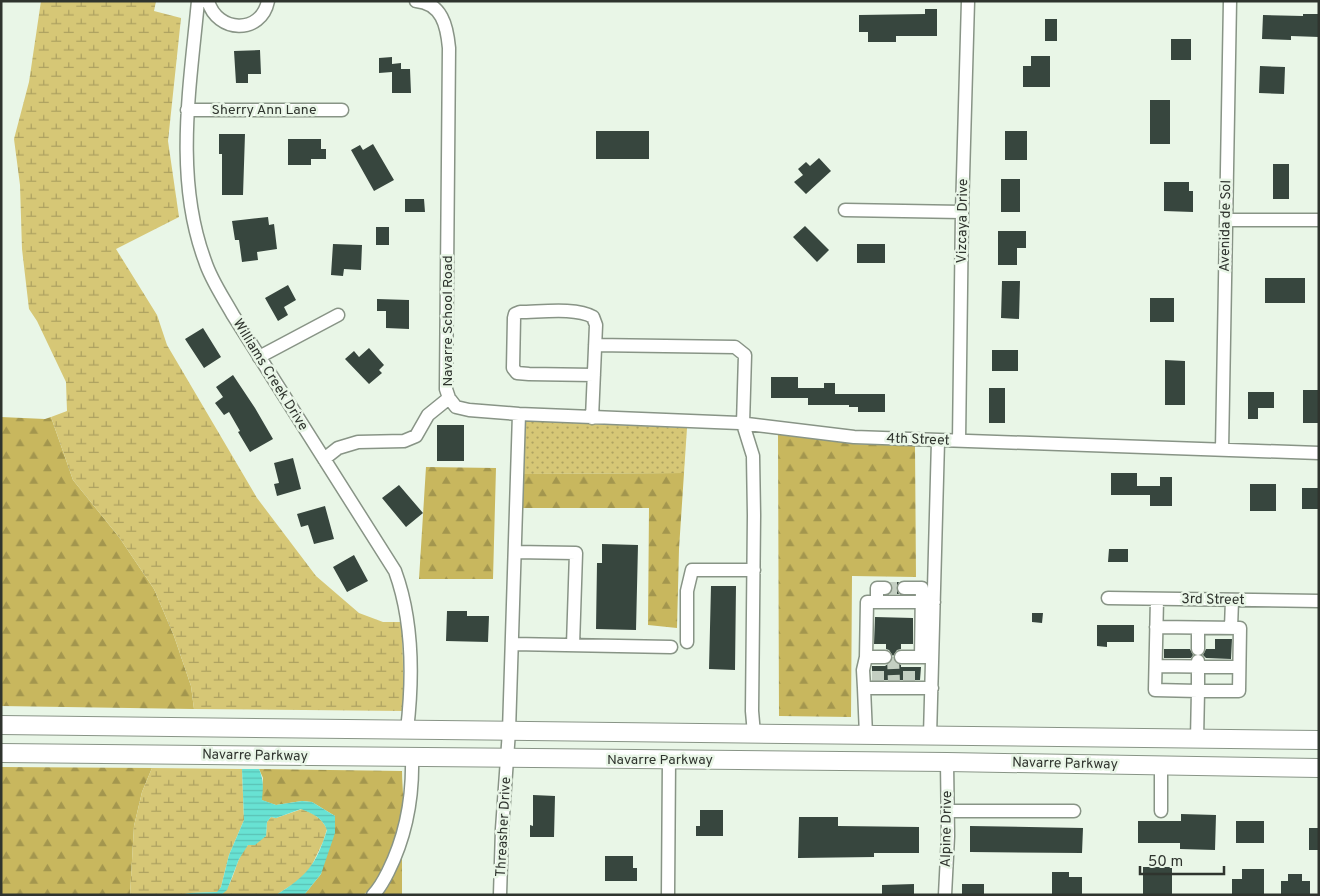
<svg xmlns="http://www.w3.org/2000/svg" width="1320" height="896" font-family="Overpass,sans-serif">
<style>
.grass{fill:url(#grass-dots)}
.forest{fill:url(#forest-firs)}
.wetland{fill:url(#wetland-marsh)}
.water{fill:url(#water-rules)}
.building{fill:#37463e}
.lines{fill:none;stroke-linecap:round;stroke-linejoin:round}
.minor-tunnel{stroke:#c4cfc2;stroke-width:12;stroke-dasharray:12 6;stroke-linecap:butt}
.minor-casing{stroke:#889486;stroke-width:15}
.highway-casing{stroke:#889486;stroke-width:20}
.minor{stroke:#fff;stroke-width:12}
.highway{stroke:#fff;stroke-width:18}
.labels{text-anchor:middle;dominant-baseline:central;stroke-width:5;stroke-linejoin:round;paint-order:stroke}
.street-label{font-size:14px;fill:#2f342e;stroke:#e9f6e7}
</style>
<defs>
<pattern id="grass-dots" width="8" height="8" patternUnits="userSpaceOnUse" patternTransform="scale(1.25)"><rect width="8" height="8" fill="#d6c776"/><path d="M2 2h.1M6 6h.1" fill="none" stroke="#aea261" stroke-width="1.8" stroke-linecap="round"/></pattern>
<pattern id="forest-firs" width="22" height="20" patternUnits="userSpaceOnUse" patternTransform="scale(1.25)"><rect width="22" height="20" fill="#c8b75e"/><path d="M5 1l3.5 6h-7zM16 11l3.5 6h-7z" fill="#a3964e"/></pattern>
<pattern id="wetland-marsh" width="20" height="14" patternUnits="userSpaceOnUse" patternTransform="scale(1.25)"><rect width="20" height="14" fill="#d6c776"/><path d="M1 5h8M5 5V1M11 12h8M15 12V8" fill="none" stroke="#aea261"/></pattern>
<pattern id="water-rules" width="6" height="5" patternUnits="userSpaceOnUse" patternTransform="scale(1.25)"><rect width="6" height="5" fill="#68e2d3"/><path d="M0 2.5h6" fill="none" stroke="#5ac2b5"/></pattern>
</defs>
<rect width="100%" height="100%" fill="#e9f6e7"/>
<path class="grass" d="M524,421L687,428L684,473L524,474Z"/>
<path class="forest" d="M1,417L45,419L51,417L73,480L119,537L154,589L174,636L191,686L194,709L1,706Z
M778,434L853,444L915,446L916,577L852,576L851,717L779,716Z
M426,467L496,468L493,579H419Z
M684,473L679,549L677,628L648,625L649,508H523V474Z
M1,767L152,768L142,792L134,826L130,895H1Z
M259,769L402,771C402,784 404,798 403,811C401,833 382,883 363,895H304L321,874L335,816L312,802L302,801L276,805L261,800L263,778Z
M402,857V895H382Z"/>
<path class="wetland" d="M41,1H156L154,11L181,18L168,141L179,217L116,249L157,315L167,345L257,498L316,576L359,613L383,622H402L404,711L194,709L191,686L174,636L154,589L119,537L73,480L51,417L67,411L66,382L37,321L29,309L22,249L20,185L14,139L29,82Z
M152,768L242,769L244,820L229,855L221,887L218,892L190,893L180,895H130L134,826L142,792Z
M302,809C314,814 321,817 327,829L323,842L309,871L298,881L276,895H221C236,882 234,859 248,845C252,841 261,839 266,836L267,822L271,817L276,818Z"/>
<path class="water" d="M242,769H259C264,780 263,788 262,800L276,805L302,801L312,802L335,816V833L321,874L304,895H276C307,876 316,865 327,830C322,817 313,814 301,809L276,818L271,817L267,822L266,836L255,845H248L239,859L227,890L221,895H180L190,893L217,892L221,887L229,855L244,820Z"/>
<path class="building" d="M925,9H937V36H896V42H868V32H859V15L925,14Z
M1303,14H1319V37L1291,36V40L1262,39L1263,15L1303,16Z
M1045,19H1057V41H1045Z
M1171,39H1191V60H1171Z
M260,50L261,74H248V83H236L234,51Z
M1031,56H1050V87H1023V66H1031Z
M392,57V64L401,63V69H410L411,93H392V72L379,73V58Z
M1260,66L1285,67L1284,94L1259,93Z
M1150,100H1170V144H1150Z
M596,131H649V159H596Z
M1005,131H1027V160H1005Z
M219,134H245L243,195H222V154H219Z
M288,139H321V149H326V159H311V165H288Z
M373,144L394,180L374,191L351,150L360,145L363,150Z
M819,158L831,171L806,194L794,182L803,175L798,169L806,162L810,166Z
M1273,164H1289V199H1273Z
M1001,179H1020V212H1001Z
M1164,182H1189V191H1193V212L1164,211Z
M405,199H424L425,212H405Z
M268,217L269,225L274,224L277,249L257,252L258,260L242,262L239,240H235L232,221Z
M805,226L829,250L817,262L793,237Z
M376,227H389V245H376Z
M998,231H1026V248H1017V265H998Z
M333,244L362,245L361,270L344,269L343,276L331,275Z
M857,244H885V263H857Z
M1265,278H1305V303H1265Z
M1002,281H1020L1019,319L1001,318Z
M288,285L296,300L284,307L288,315L278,321L265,298Z
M1150,298H1174V322H1150Z
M377,299L409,300V329L386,328V311H377Z
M203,328L221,357L204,368L185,339Z
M369,348L384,365L379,370L382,373L369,384L345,359L354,351L359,357Z
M992,350H1018V371H992Z
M1165,360L1185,361V405H1165Z
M233,375L255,408L273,439L250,452L238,432L240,431L229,412L224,415L215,403L223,397L216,387Z
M771,377H798V388H824V383H835V394H885V412H858V407H849V405H808V398H771Z
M989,388H1005V423H989Z
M1303,390H1319L1318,423H1303Z
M1248,392H1274V408H1258V419H1248Z
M437,425H464V461H437Z
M293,458L301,489L277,496L274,484L279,483L274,463Z
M1111,473H1137V486H1160V477H1172V506H1150V495H1111Z
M1250,484H1276V511H1250Z
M399,485L423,513L406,527L382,498Z
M1302,488H1319V509H1302Z
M325,506L334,539L314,544L308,525L301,527L297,514Z
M602,544L638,545L636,630L596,629L597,563H602Z
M1109,549H1128V562H1108Z
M354,555L368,581L347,592L333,567Z
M890,582H899L896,588L899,594H890L893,588Z
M711,586H736L735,670L709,669Z
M447,611H467V616H489L488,642L446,641Z
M1032,613H1043L1042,623L1032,622Z
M875,617L913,618V644H901V649L897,650L893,656L889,650L886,649V644H874Z
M1097,625H1134V642H1107V647L1097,646Z
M1215,639H1232L1231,659L1206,658L1203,655L1206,649H1215Z
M1164,649H1190L1193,655L1191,658H1164Z
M893,658L894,661L901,665V667H921L920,680H872V666H885L892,661Z
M533,795L555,796L554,837H530V825L533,826Z
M700,810H723V836H696V826H700Z
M1181,814L1216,815L1215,850L1180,849V843H1138V821H1181Z
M799,817H838V826L919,827V853H874V857L798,858Z
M1236,821H1264V843H1236Z
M970,826L1083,828L1082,853L970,852Z
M1309,828H1319V850H1309Z
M605,856H633V868H637V881H605Z
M1143,867H1172V895H1143Z
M1242,869H1264V895H1232V879H1242Z
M1052,872H1069V877H1082V895H1052Z
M1288,874H1302V881H1310V895H1281V881H1288Z
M914,884V895H882V885Z
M962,884H984V895H962Z"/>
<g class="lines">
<path class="minor-tunnel" d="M885,588H904
M893,657L894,683
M878,683V666
M909,683V667"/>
<g class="minor-casing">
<path id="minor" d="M198,1C190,87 174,178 205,261C211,280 223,297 233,315L395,571C413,620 413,679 407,730
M208,1C217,33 261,35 268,1
M416,1C442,3 447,26 449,48L446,389L449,398L456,407L469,410L519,414L739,423L854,437L1319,453
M187,110H342
M845,210L962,212
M1226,220H1319
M595,345L735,347L745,355L743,424L753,456L754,515L752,711L754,734
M259,357L338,315
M592,418L596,325L593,317C576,307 540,312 520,312L515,314L514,318L513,368L517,373L529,374L594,375
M959,441L962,212L968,1
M1222,450L1230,1
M324,459L338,448L358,442L404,441L416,436L428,415L449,398
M515,552L576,553L573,645
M904,588H922L921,657
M1108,598L1319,601
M1157,599L1155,690L1198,691L1197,739
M877,602V588H885
M1156,627L1240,628L1239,691H1198V661
M1231,628L1232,600
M687,642V591L692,570H754
M513,644L671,647
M1198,649V628
M866,657H885
M901,657H928
M1156,666L1239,667
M864,688L866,735
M932,688H864L863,670L866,657L867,602H934
M930,736L938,441
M948,811H1074
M1161,811V766
M373,895C380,888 384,880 388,872C406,836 413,798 412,758
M500,895L502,829L509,731L519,414
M668,895L669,760
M945,895L948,836L947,762"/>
</g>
<g class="highway-casing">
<path id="highway" d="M1,725L1319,740
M1,753L947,762L1319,768"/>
</g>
<use href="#minor" class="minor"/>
<use href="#highway" class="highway"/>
</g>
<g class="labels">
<g class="street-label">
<text x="264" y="110">Sherry Ann Lane</text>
<text transform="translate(963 221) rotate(-89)">Vizcaya Drive</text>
<text transform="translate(1226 226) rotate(-89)">Avenida de Sol</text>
<text transform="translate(448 321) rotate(-90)">Navarre School Road</text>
<text transform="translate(270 375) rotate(58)">Williams Creek Drive</text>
<text transform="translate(918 440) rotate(2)">4th Street</text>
<text transform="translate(1213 600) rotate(1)">3rd Street</text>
<text transform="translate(255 756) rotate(1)">Navarre Parkway</text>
<text x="660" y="760">Navarre Parkway</text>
<text transform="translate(1065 764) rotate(1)">Navarre Parkway</text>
<text transform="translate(504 827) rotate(-87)">Threasher Drive</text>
<text transform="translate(947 829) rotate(-89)">Alpine Drive</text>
</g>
</g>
<rect width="1320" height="896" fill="none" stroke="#2f342e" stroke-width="5"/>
<path d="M1140 866v8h84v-8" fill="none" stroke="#2f342e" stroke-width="2.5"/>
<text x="1148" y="866" font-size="15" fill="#2f342e" stroke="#e9f6e7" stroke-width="4" paint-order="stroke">50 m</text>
</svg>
